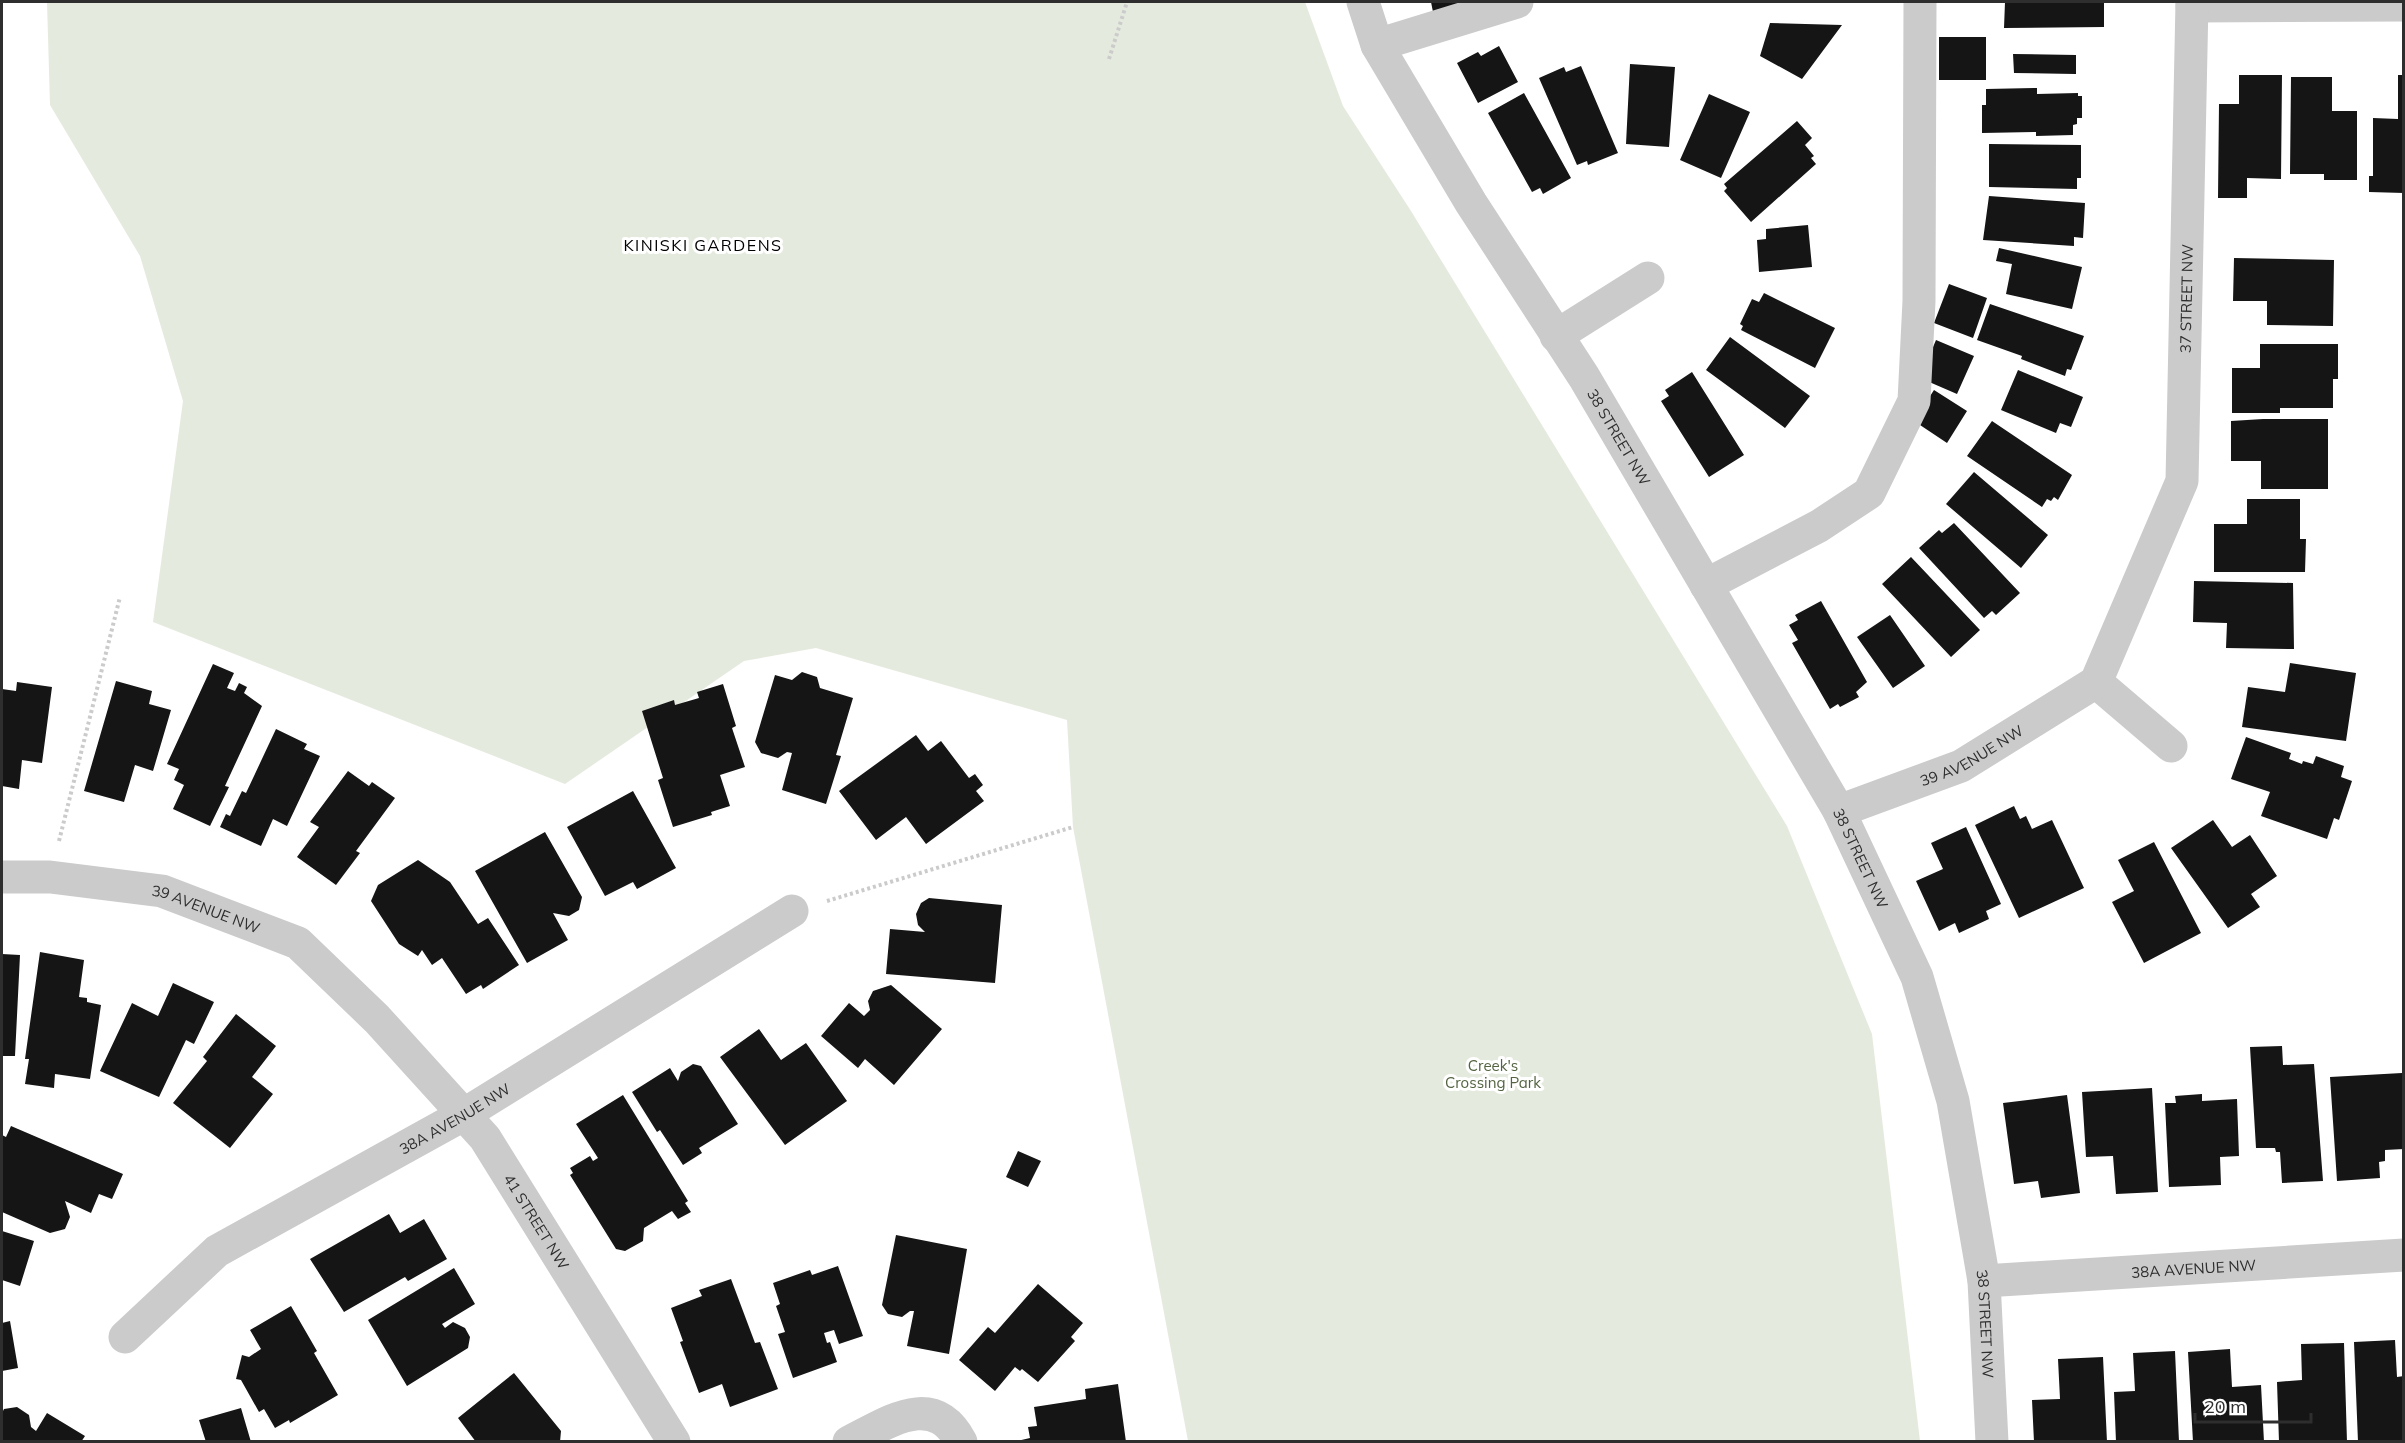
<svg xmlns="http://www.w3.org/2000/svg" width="2405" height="1443" font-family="Mulish,sans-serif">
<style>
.green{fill:#e5eade}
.building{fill:#151515}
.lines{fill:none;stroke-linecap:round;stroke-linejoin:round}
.path{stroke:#cbcbcb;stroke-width:4;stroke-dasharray:3 3;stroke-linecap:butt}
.minor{stroke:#cbcbcb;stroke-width:33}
.labels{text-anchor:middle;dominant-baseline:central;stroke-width:6;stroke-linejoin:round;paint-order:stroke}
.street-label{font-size:15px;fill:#2e2e2e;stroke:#fff}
.park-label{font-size:15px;fill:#546441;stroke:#fff}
.neighbourhood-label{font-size:16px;letter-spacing:1.5px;fill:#000;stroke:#fff}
</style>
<rect width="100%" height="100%" fill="#fff"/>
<path class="green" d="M47,2H1305L1343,106L1411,211L1787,826L1872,1034L1920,1441H1188L1073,827L1067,720L816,648L744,661L565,784L153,622L183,401L140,256L50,105Z"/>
<path class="building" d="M1431,2H1477L1434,17Z
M2005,2H2104V27L2004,28Z
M1770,23L1842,25L1802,79L1760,56Z
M1939,37H1986V80H1939Z
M1499,46L1518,82L1478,103L1457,63L1478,52L1481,56Z
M2013,54L2076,55V74L2014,73Z
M1630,64L1675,67L1669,147L1626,144Z
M1581,66L1618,153L1588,165L1587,161L1577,165L1539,78L1564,67L1566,72Z
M2239,75H2282L2281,179L2247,178V198H2218L2219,104H2239Z
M2398,75H2404V193L2369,192V176H2373V118L2398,119Z
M2291,77H2332V111H2357V180H2324V174H2290Z
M2037,88V94L2078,93V96H2082V118H2077V124L2073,125V135L2036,136V132L1982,133V105H1986V89Z
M1524,93L1571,178L1543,194L1540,188L1532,192L1488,113Z
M1709,94L1750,112L1721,178L1680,160Z
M1797,121L1812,138L1805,145L1814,156L1811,158L1816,164L1751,222L1724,191L1727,188L1724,184Z
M1989,144L2081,145V178H2077V189L1989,187Z
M1989,196L2085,203L2083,238L2074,237V246L1983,240Z
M1808,225L1812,267L1759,272L1757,240L1766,239V229Z
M1999,248L2082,267L2072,309L2006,294L2012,264L1996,261Z
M2234,258L2334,260L2333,326L2267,325V301H2233Z
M1949,284L1987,298L1973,338L1934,323Z
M1764,293L1835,328L1815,368L1741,330L1743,326L1740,324L1752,299L1759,302Z
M1990,304L2084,336L2071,370L2067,369L2065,376L2021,359L2022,356L1977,340Z
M1730,337L1810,396L1785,428L1706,370Z
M1936,340L1974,356L1957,394L1920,378Z
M2260,344H2338V379H2333V408H2280V413H2232V368H2260Z
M2018,370L2083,397L2071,427L2060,423L2056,433L2001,410Z
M1692,372L1744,455L1709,477L1661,401L1669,396L1665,390Z
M1934,390L1967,411L1947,443L1914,421Z
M2263,419H2328V489H2261V461H2231V421Z
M1992,421L2072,475L2058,500L2054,497L2051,501L2047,499L2042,507L1967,456Z
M1974,472L2048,535L2021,568L1946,504Z
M2247,499H2300V539H2306L2305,572H2214V524H2247Z
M1954,523L2020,593L1996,615L1992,611L1984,618L1919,548L1939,530L1942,533Z
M1911,557L1980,630L1951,657L1882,584Z
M2194,581L2293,583L2294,649L2226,648L2227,623L2193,622Z
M1821,601L1867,682L1856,692L1859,697L1840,707L1838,704L1830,709L1792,643L1798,640L1789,625L1798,620L1795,615Z
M1890,615L1925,666L1893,688L1857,637Z
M2290,663L2356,673L2346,741L2242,727L2248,687L2285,692Z
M213,664L234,673L227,688L235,691L239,683L247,687L244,693L262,706L225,786L229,787L210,826L173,809L184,785L174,780L179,769L167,764Z
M802,672L817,677L820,688L853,698L836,755L841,756L826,804L782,790L792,753L787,752L778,758L761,753L755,742L775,675L792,680Z
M116,681L152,691L149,704L171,710L153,771L135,765L124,802L84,791Z
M17,682L52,687L42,763L22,760L19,789L2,786V689L16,691Z
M723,684L736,726L732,728L745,767L720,775L730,806L711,812L712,815L673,827L658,780L663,778L642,711L674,700L675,705L699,698L697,692Z
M276,729L307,744L304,749L320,756L287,826L273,819L261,846L220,827L226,814L230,816L242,791L246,793Z
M916,735L928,751L941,741L969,778L975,774L983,785L976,791L984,801L926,844L906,817L876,840L839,791Z
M2246,737L2291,753L2289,759L2302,764L2303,761L2313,764L2316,756L2344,766L2341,777L2352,781L2339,820L2334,818L2327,839L2261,816L2270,792L2231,779Z
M348,771L369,786L372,782L395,798L356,851L360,853L336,885L297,857L319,827L310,822Z
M633,791L676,868L637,889L633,882L605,896L567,827Z
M2014,806L2020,819L2026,816L2032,829L2052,820L2084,888L2019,918L1975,825Z
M2213,820L2232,847L2250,835L2277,876L2251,894L2260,907L2228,928L2171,848Z
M1966,827L2001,904L1986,911L1989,919L1959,933L1955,923L1939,931L1916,881L1943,869L1931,843Z
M545,832L582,897L579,910L569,916L553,913L568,940L527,963L475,871Z
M2154,842L2201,933L2144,963L2112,902L2134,891L2118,860Z
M418,860L450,882L478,924L488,918L519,965L483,989L481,985L466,994L442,958L432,965L422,950L418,956L399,944L371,901L378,885Z
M929,898L1002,905L995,983L886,974L890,929L925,932L918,925L916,914L921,903Z
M40,952L84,960L79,997L87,998V1002L101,1005L90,1079L55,1074L54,1088L25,1084L29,1059H25Z
M2,954L20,955L15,1056H2Z
M173,983L214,1002L194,1044L186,1040L159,1097L100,1071L132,1003L158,1016Z
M891,985L942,1029L894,1085L865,1059L858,1068L821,1036L849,1003L864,1016L870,1010L868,1001L873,991Z
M236,1014L276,1046L252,1077L273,1094L230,1148L173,1103L207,1061L203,1057Z
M759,1029L781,1060L806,1043L847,1101L785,1145L720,1057Z
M2282,1046L2283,1065L2314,1064L2323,1181L2282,1183L2280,1152H2276L2275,1148H2256L2250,1047Z
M693,1064L701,1066L738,1124L699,1148L702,1153L683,1165L660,1130L657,1132L632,1092L670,1068L678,1081L681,1072Z
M2402,1073L2404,1149L2385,1150V1161L2379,1162L2380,1178L2337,1181L2330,1077Z
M2152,1088L2158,1192L2116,1194L2113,1156L2086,1157L2082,1092Z
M2202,1094V1101L2237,1099L2239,1156L2220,1157L2221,1185L2169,1187L2165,1103H2176L2175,1096Z
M623,1095L688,1201L685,1203L691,1212L678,1219L672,1211L644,1228L643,1241L625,1251L616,1249L570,1175L573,1173L570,1168L590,1156L593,1161L598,1158L576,1124Z
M2067,1095L2080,1193L2041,1198L2038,1181L2014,1184L2003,1103Z
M11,1126L123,1174L112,1199L99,1194L91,1213L65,1201L70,1217L65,1229L50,1233L2,1212V1135L6,1137Z
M1018,1151L1041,1161L1028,1187L1006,1177Z
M389,1214L400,1233L424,1219L447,1259L408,1281L405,1277L344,1312L310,1259Z
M2,1231L34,1241L20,1286L2,1280Z
M896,1235L967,1249L949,1354L907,1346L914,1311H910L902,1317L888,1314L882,1305Z
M838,1266L863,1336L839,1344L834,1330L824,1333L827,1343L830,1342L837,1362L793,1378L778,1334L785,1332L776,1306L780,1304L773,1283L810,1270L812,1275Z
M454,1268L475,1304L442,1324L445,1328L453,1322L465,1328L470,1337L468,1348L407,1386L368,1320Z
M731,1279L755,1343L760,1342L778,1389L730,1407L722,1384L699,1393L680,1342L683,1341L671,1308L702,1296L699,1290Z
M1038,1284L1083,1323L1071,1337L1075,1341L1038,1382L1022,1369L1020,1371L1015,1367L995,1391L959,1360L988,1327L995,1333Z
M291,1306L317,1351L314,1353L338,1395L290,1423L289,1420L275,1428L264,1409L259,1412L241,1380L236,1379L242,1355L249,1357L261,1349L250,1330Z
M10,1321L18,1368L2,1371V1323Z
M2395,1340L2397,1377L2404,1376V1442H2358L2354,1342Z
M2344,1343L2347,1442H2279L2277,1382L2302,1380L2301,1344Z
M2230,1349L2232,1387L2261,1385L2264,1442H2193L2188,1352Z
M2175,1351L2179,1442H2116L2114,1392L2135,1391L2133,1353Z
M2103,1357L2107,1442H2034L2032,1400L2060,1399L2058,1359Z
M514,1373L561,1431L560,1442H476L458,1418Z
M1118,1384L1126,1442H1013L1030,1438L1028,1427L1037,1426L1034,1407L1086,1399L1085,1389Z
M17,1407L29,1415L31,1427L36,1431L47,1413L85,1436L81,1442H2V1413L4,1409Z
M241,1408L251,1442H206L199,1420Z"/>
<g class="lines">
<path class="path" d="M1109,59L1127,2
M59,841L120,597
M827,901L1073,827"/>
<g class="minor">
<path id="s1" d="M1363,2L1377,45L1471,203L1584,377L1839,811L1917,977L1953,1101L1984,1281L1992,1442"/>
<path d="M2192,6L2404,5"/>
<path d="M1377,45L1517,2"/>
<path d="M1556,336L1648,278"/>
<path d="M1706,585L1819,526L1869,493L1914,401L1919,301L1920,2"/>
<path d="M2096,682L2171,746"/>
<path id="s2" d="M1839,811L1961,766L2096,682L2182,481L2192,2"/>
<path id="s3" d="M2,877H50L162,891L298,943L377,1019L485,1138L674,1442"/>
<path id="s4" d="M1984,1281L2404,1255"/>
<path id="s5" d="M125,1337L217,1251L463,1115L792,911"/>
<path d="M849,1442C888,1423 933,1389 961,1442"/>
</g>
</g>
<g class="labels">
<g class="street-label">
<text stroke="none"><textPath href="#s2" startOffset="690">37 STREET NW</textPath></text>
<text stroke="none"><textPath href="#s1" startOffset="506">38 STREET NW</textPath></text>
<text stroke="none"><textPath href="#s2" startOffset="144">39 AVENUE NW</textPath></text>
<text stroke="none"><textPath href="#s1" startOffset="992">38 STREET NW</textPath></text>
<text stroke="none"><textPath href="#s3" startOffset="208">39 AVENUE NW</textPath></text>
<text stroke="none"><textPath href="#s5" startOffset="398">38A AVENUE NW</textPath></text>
<text stroke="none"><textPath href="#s3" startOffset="675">41 STREET NW</textPath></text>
<text stroke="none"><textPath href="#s4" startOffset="210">38A AVENUE NW</textPath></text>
<text stroke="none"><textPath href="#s1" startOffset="1478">38 STREET NW</textPath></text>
</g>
<g class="park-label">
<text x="1493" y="1065">Creek's<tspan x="1493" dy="17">Crossing Park</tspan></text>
</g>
<g class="neighbourhood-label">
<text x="703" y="245">KINISKI GARDENS</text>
</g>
</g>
<rect width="2405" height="1443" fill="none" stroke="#2e2e2e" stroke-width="6"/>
<path d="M2195 1413v9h116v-9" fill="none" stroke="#2e2e2e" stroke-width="3"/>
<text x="2204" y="1413" font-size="18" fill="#2e2e2e" stroke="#ffffff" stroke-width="4.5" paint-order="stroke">20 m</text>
</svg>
